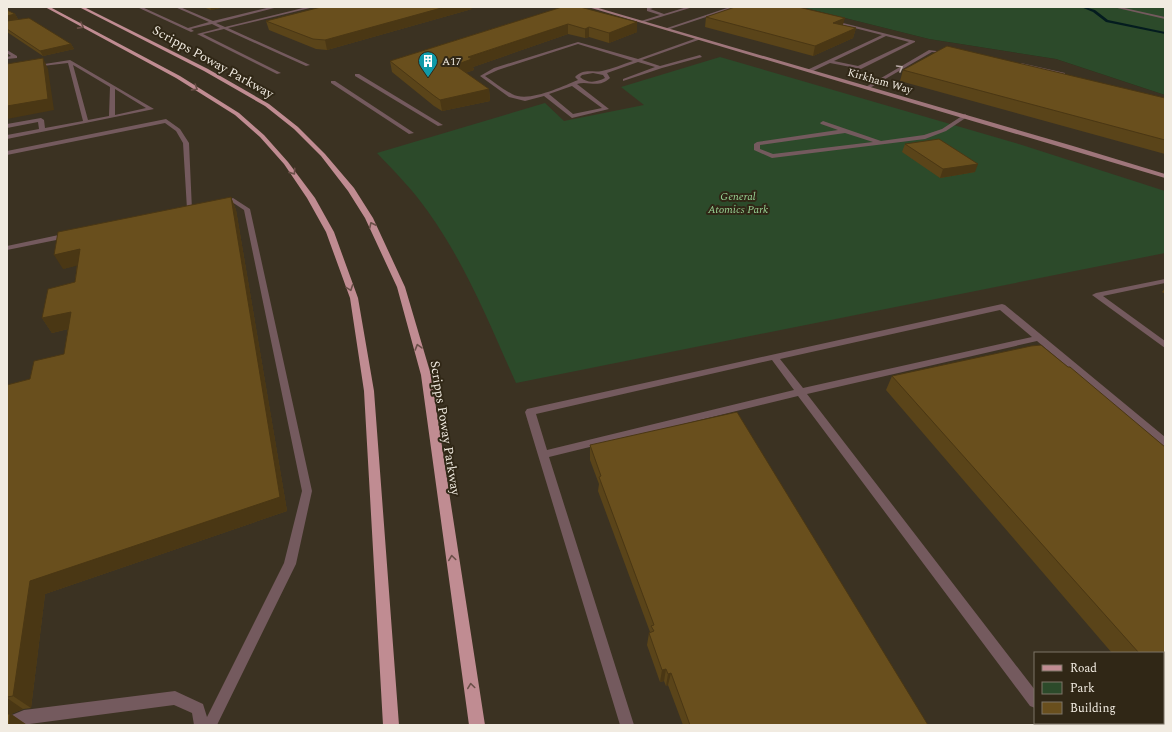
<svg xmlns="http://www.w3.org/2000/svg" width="1172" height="732" font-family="Spectral,serif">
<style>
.industrial{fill:#3b3222;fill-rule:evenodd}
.green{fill:#2c4a2a}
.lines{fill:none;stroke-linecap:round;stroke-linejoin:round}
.stream{fill:#041c1f;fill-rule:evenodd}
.service{fill:#745a5e;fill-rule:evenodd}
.secondary{fill:#9f767b;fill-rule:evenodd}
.primary{fill:#c08c92;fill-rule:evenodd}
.wall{fill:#5a4419}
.shaded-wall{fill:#4a3714}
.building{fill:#694f1d;stroke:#4a3714}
.oneway{stroke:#6a4f48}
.oneway2{stroke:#b9aaa6}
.labels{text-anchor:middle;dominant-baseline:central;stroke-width:4;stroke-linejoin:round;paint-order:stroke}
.far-poi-label{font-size:11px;fill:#f1ebe1;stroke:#302716;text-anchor:start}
.far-street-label{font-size:11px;fill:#f1ebe1;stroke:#302716}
.far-park-label{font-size:11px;font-style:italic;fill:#98d294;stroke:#302716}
.street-label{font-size:13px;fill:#f1ebe1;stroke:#302716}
</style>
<rect width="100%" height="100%" fill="#302716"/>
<path class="industrial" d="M7,7H801L929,39L1056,59L1165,95V725H7ZM1035,653H1163V723H1035Z"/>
<path class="green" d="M801,7H1165V95L1056,59L929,39Z
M720,57L1022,145L1165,191V253L516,383C490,325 466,265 429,213C414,191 395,172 377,153L545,103L564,121L644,105L621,87Z"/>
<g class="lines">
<path class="stream" d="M1081,7H1085L1095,10L1108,20L1165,32V34L1106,22L1093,12Z"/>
<path class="service" d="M137,7H142L188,28L209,22L175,7H180L213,21L271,7H278L216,23L225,27L307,7H314L228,28L310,65L306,66L224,29L203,34L281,73L277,74L197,34L220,28L212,24L191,29L194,31L191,32Z
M650,7H656L650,9L664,14L687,7H693L641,23V21L660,15L647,11V8Z
M730,7H736L667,30L664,29Z
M1113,7H1120L1165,17V19Z
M831,20L915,41V42L861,69L830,63L811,72H807V70L882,35L831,22ZM886,36L909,42L858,66L834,61Z
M697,38L701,39L642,60L660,66L700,55L702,57L662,68L623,81V79L655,67L638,62L607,73L610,78C599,89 588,80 577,84L609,109L572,118L544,96L525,101L509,97L480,76L494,68L578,42L638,59ZM578,44L633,61C623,64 612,69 602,71C592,73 584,68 575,77L578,80C561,87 528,103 512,94C502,89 494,82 485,76L498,70ZM593,73L603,75L605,78C597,82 588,84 580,77L582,75ZM572,86L602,108L573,114L549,94Z
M7,50L17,56V58L7,59V57L11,56L7,53Z
M929,50L951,53L949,54L932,52L868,89L864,88Z
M70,60L154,109L7,139V135L39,129L38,122L7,128V124L41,118L44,120L45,128L83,121L68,63L34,67L32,66ZM73,65L110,87L109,116L88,120ZM115,89L146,108L115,115Z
M1021,63L1065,73V74L1063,75L1019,65Z
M355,74H359L443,125L438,126L355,76Z
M333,81H335L414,133L409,134L331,83V81Z
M965,114L968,116L967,117L946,131L925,139L772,158L754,150V144L757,142L838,130L821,124L820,123L823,121L881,141L924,135L942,129ZM845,133L873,142L773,154L760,149V145Z
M166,119L180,129L189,143L192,210H188L187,209L183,143L176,131L165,123L7,155V151Z
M233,198L250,209L312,491L296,564L217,725H194L192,713L174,705L22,725H7V717L24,710L175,691L203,704L207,717L284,563L302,491L244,210L232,202L220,205L217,203Z
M68,233L72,235L71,237L7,250V246Z
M1165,279V283L1103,296L1165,341V348L1092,295L1096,293Z
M1002,304L1005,305L1165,437V447L1161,446L1037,341L807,394L1035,690V708L1030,706L798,396L549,457L634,725H620L538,455L525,412L527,409ZM1000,310L1032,337L803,388L780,359ZM772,360L794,390L547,450L536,414Z
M1045,723H1059L1060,725H1046Z"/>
<path class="secondary" d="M588,7H595L1073,146L1165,174V178Z"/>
<path class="primary" d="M45,7H50L180,76L239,113L264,135L288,162L315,198L334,232L358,298L374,391L399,725H383L364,391L350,298L326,232L307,198L284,164L260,137L235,115L176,78Z
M79,7H84L208,69L269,104L298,127L325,154L354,188L373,218L405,287L431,375L485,725H469L421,375L397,287L365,218L348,191L321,156L294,129L265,106L204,71Z"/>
</g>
<path class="wall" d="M203,7H225L211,10Z
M562,7L637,32L609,43L589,37L585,38L568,34L473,67L474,70L465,73L489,89L490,101L442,111L434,106L392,72L390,61Z
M472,9L327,50L316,49L269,30L266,21Z
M7,10L15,14L18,19L14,20L71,44L74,49L43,56L7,32Z
M706,17L843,25L856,28L853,38L813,56L705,27Z
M903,70L1165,98V154L900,81Z
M905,144L975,172L940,178L902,152Z
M231,197L236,210L287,511L45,594L31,708L23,709L11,714L27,725H7V385L30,379L64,354L68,329L52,333L42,318L75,282L77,265L63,269Z
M1165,288V294L1162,292Z
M1068,367L1165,447V714L1163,712V653H1112L886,390L892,376Z
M590,445L928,725H683L668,685L666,686L664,681L660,682L647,645L649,633L650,632L598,491L599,484L590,460Z"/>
<path class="shaded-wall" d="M210,7H225L211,10Z
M445,7H471L472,9L327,50L325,40Z
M15,14L18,19L7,21V16Z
M845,18L842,28L833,23Z
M637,22V32L609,43V33Z
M568,24V34L473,67L474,70L456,76L455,65L468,57Z
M589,27V37L585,38V29Z
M856,28L853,38L813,56L815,46Z
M71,44L74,49L43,56L40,51Z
M43,58L48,69L54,110L7,119V106Z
M489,89L490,101L442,111L440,100Z
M978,164L975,172L940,178L943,169Z
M231,197L236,210L287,511L45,594L31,708L13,696L30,581Z
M80,249L88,263L63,269L54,255Z
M71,312L80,326L52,333L42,318Z
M666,669L664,681L660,682L662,670Z
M671,673L668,685L666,686L668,674Z
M7,698L23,709L11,714L27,725H9L7,716Z"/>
<path class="building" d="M321,7H445L325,40L313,39L266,21Z
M562,7H580L637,22L609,33L589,27L585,29L568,24L468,57L472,59L455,65L489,89L440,100L433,95L390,61Z
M735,7H798L845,18L833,23L856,28L815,46L706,17Z
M7,10L15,14L7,16Z
M29,18L71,44L40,51L7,29V21Z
M947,46L1165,98V140L903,70Z
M43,58L48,99L7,106V64Z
M939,139L978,164L943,169L905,144Z
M231,197L280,497L30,581L13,696L7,697V385L30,379L34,361L64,354L71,312L42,318L48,289L75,282L80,249L54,255L58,232Z
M1041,345L1068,367H1070L1165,447V682L1163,680V653H1139L892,376L1031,346Z
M737,412L928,725H690L671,673L668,674L666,669L662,670L649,633L654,631L651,626L654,625L599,477L601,476L590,445Z
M7,714H10L9,725H7Z"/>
<defs><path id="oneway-chevron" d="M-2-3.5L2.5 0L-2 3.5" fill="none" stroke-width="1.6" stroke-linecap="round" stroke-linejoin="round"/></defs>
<g class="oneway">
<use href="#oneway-chevron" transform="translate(81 26) rotate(29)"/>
<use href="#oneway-chevron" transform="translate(195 88) rotate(32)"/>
<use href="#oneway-chevron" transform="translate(293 172) rotate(55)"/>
<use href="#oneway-chevron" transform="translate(372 225) rotate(-115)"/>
<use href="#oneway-chevron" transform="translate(350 288) rotate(70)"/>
<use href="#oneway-chevron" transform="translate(418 347) rotate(-106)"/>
<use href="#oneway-chevron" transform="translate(452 558) rotate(-98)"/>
<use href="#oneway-chevron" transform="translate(471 686) rotate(-98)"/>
</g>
<use class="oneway2" href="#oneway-chevron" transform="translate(900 68) rotate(-30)"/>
<defs>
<g id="building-pin" transform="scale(1)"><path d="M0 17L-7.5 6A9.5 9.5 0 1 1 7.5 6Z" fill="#0f9aa8" stroke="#302716"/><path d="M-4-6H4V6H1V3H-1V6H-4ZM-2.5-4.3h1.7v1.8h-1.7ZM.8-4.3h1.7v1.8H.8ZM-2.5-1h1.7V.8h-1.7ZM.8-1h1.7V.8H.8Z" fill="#fff"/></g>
</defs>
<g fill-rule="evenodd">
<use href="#building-pin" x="428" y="61"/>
</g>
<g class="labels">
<g class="far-poi-label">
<text x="442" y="61">A17</text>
</g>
<g class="far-street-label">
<text transform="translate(880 81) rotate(16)">Kirkham Way</text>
</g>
<g class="far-park-label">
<text x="738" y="196">General<tspan x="738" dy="13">Atomics Park</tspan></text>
</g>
<g class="street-label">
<text transform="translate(213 62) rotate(29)">Scripps Poway Parkway</text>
<text transform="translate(445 428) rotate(81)">Scripps Poway Parkway</text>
</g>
</g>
<rect width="1172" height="732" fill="none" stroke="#f1ebe1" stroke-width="16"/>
<rect x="1034" y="652" width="130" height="72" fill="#302716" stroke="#7d7567"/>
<rect x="1042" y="665" width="20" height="6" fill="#c08c92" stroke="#7d7567"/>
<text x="1070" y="672" font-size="12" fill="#f1ebe1">Road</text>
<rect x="1042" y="682" width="20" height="12" fill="#2c4a2a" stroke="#7d7567"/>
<text x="1070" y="692" font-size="12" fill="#f1ebe1">Park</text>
<rect x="1042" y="702" width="20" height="12" fill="#694f1d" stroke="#7d7567"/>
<text x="1070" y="712" font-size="12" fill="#f1ebe1">Building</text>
</svg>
